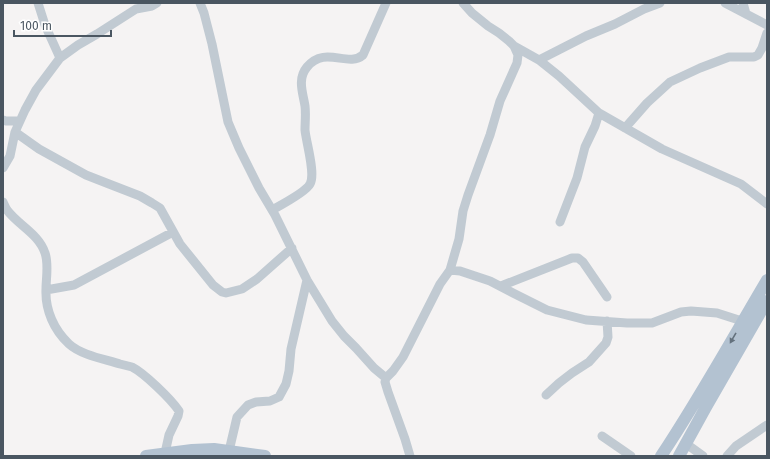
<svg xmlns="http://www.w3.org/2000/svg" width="770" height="459" font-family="'Fira Sans',sans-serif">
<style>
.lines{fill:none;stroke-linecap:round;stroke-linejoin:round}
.minor{stroke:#c1cad2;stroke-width:9}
.major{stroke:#b3c2d1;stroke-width:12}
.oneway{fill:#64717d}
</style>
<rect width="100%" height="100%" fill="#f5f3f3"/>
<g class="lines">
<path class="minor" d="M38,3L45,25L60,58
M200,3L204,13L212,44L228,122L239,148L259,188L275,215L307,280L332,321L344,336L356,348L374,368L386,378
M725,3L767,25
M743,3L746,14
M514,46L539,60L559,76L599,113L662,149L741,184L767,204
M539,60L586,36L615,24L644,9L660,3
M3,120L6,121H20
M625,128L647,103L670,82L700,68L729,57H754L758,55L762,48L767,33
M15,132L39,149L86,175L109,184L140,196L152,203L160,208L180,244L213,285L222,292L226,293L242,289L257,279L292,248
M3,168L10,156L15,132L25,110L36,90L60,58L78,45L97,34L136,9L152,6L157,3
M3,202C4,204 5,207 7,210C18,225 39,234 45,253C49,264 46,278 46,289C45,310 54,330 69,344C81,355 104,359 120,364C124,365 128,366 132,367C144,373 171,399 179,411L178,416L169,435L165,453
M272,210C281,205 306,192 310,184C316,174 306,142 305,130C305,122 306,114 305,106C303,93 297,79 307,67C325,45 348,68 363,55L386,3
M560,222L577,178L585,147L595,126L599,113
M450,270L460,271L490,281L513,293L547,310L586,320L627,323H652L681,312L691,311L717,313L742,321
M501,286L572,258H578L583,262L607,297
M46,290L74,285L173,232
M546,395L559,383L572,373L589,362L606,343L608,337L607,321
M602,436L631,456
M685,443L703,456
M229,451L237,417L248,405L256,402L270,401L279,397L286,384L289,371L291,349L307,280
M410,456L405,439L388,392L385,382L386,378L393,371L403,357L440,284L450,270L459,239L463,211L468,195L490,135L500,101L517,63L518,55L514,46L509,41L499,33L488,26L472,13L463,3
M727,456L736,446L767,425"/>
<path class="major" d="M146,456L192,450L214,449L265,456
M661,456C699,399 732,339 767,280
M679,456L706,407L767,301"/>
</g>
<defs><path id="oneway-solid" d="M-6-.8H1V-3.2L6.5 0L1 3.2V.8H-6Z"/></defs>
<use class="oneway" href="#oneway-solid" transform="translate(733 338) rotate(120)"/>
<rect width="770" height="459" fill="none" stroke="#4a5661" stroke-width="8"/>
<path d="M14 30v6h97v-6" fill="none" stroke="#4a5661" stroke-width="2"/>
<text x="20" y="30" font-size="12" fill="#4a5661" stroke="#ffffff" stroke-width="3" paint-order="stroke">100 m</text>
</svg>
